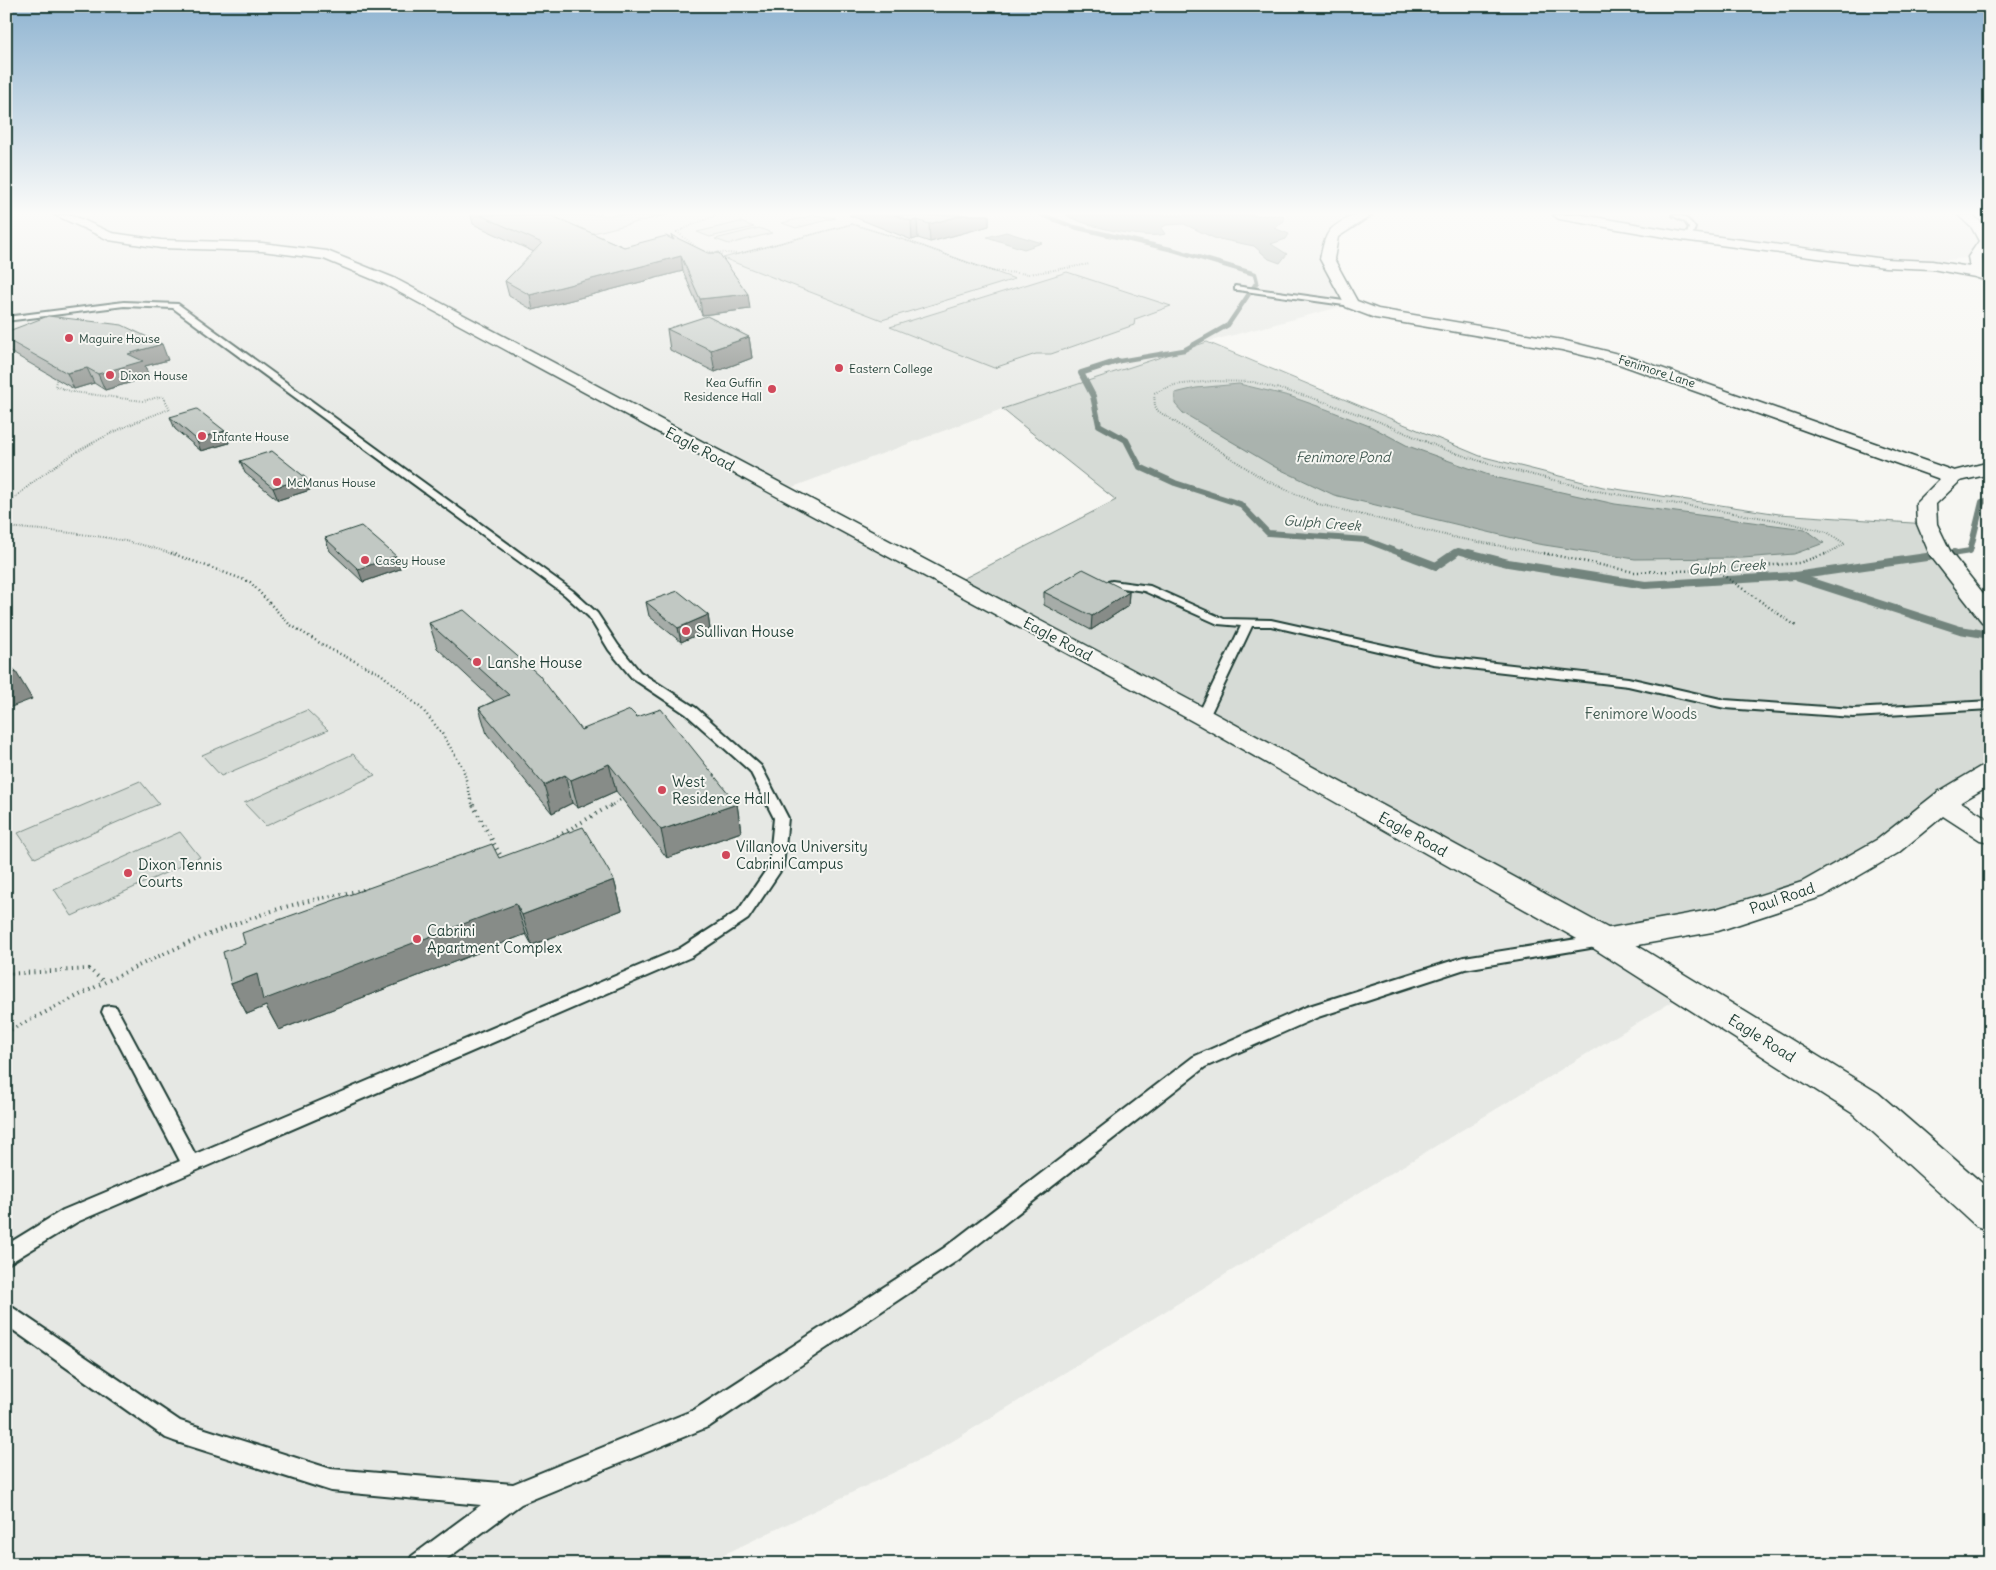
<svg xmlns="http://www.w3.org/2000/svg" width="1996" height="1570" font-family="Delius,sans-serif">
<style>
.built{fill:#e6e8e4}
.green{fill:#d6dbd6;stroke:#7a8c85}
.water{fill:#aab3ae;stroke:#72847d}
.lines{fill:none;stroke-linecap:round;stroke-linejoin:round}
.stream-far2{stroke:#72847d;stroke-width:4.5}
.stream-far1{stroke:#72847d;stroke-width:6}
.stream{stroke:#72847d;stroke-width:8}
.lane-casing{stroke:#1f3d34;stroke-width:4}
.street-casing{stroke:#1f3d34;stroke-width:3}
.secondary-casing{stroke:#1f3d34;stroke-width:3}
.path-far2{stroke:#1f3d34;stroke-width:2;stroke-dasharray:0.5 2;stroke-linecap:butt}
.path-far1{stroke:#1f3d34;stroke-width:2.5;stroke-dasharray:1 3;stroke-linecap:butt}
.path{stroke:#1f3d34;stroke-width:4;stroke-dasharray:1 4.5;stroke-linecap:butt}
.lane{fill:#f6f6f2;fill-rule:evenodd}
.street{fill:#f6f6f2;fill-rule:evenodd}
.secondary{fill:#f6f6f2;fill-rule:evenodd}
.wall{fill:#a6aca8;stroke:#1f3d34}
.shaded-wall{fill:#878c88;stroke:#1f3d34}
.building{fill:#c1c8c3;stroke:#1f3d34}
.poi-dot{fill:#d1495b;stroke:#f6f6f2;stroke-width:2}
.labels{text-anchor:middle;dominant-baseline:central;stroke-width:4;stroke-linejoin:round;paint-order:stroke}
.far-poi-label{font-size:12px;fill:#1f3d34;stroke:#f6f6f2;text-anchor:start}
.far-street-label{font-size:12px;fill:#1f3d34;stroke:#f6f6f2}
.far-water-label{font-size:14px;font-style:italic;fill:#425a52;stroke:#f6f6f2}
.street-label{font-size:15px;fill:#1f3d34;stroke:#f6f6f2}
.poi-label{font-size:15px;fill:#1f3d34;stroke:#f6f6f2;text-anchor:start}
.park-label{font-size:15px;fill:#445d54;stroke:#f6f6f2}
</style>
<rect width="100%" height="100%" fill="#f6f6f2"/>
<filter id="ink" filterUnits="userSpaceOnUse"><feTurbulence type="fractalNoise" baseFrequency=".02" numOctaves="2"/><feDisplacementMap in="SourceGraphic" scale="10" xChannelSelector="R" yChannelSelector="G"/><feConvolveMatrix kernelMatrix="1 2 1 2 8 2 1 2 1" color-interpolation-filters="sRGB"/></filter>
<g filter="url(#ink)">
<path class="built" d="M6,215H1366L1332,235L1327,259L1351,304L1207,342L1002,409L782,491L1688,992L928,1456L704,1564H6Z
M1559,215H1964L1986,241L1975,257L1929,262L1875,261Z"/>
<path class="green" d="M544,215H666L589,234Z
M814,215L836,218L796,228L782,223Z
M740,222L754,227L710,237L697,232Z
M852,224L911,242L1015,279L882,320L723,258Z
M759,228L772,233L729,244L715,239Z
M1067,272L1171,306L1135,319L1134,325L1051,354H1036L994,368L890,327Z
M1207,342L1480,456L1603,487L1779,514L1927,524L1990,617V773L1813,889L1604,940L955,583L1116,500L1002,409Z
M307,710L328,730L221,776L202,755Z
M353,754L375,775L266,826L244,803Z
M140,781L159,804L35,858L18,833Z
M180,832L200,857L72,916L54,889Z"/>
<path class="water" d="M1066,215H1283L1284,221L1274,228L1289,234L1286,239L1271,244L1287,254L1280,263L1269,259L1254,246L1214,238L1184,224L1166,225L1161,228L1165,234C1146,240 1083,226 1066,215Z
M1006,232L1042,243L1024,249L987,237Z
M1239,384L1289,396L1326,409L1372,427L1408,446L1494,477L1615,504L1805,529L1824,543L1794,554L1743,558L1635,559L1538,544L1334,495L1275,467L1183,413L1175,404V393L1196,388Z"/>
<g class="lines">
<path class="stream-far2" d="M1042,215L1074,227L1174,250L1255,274L1257,282L1228,325L1184,350L1114,362"/>
<path class="stream-far1" d="M1118,361L1081,373L1093,396L1099,425L1126,440L1140,467L1175,483L1240,504L1268,533L1366,540L1405,555
M1453,555L1458,551L1473,555
M1945,555L1970,551L1982,502L1990,500"/>
<path class="stream" d="M1402,553L1436,566L1455,553
M1468,553L1508,563L1645,585L1795,576L1954,553
M1799,578L1960,630L1990,635"/>
<g class="lane-casing">
<path id="lane" d="M1672,215C1683,215 1689,219 1695,228L1691,238L1686,237L1689,228L1685,222Z
M1235,286L1351,302L1355,304L1351,306L1238,290H1235Z
M124,302L178,304L573,591L597,613L618,645L640,672L696,708L761,766L788,818L783,867L748,919L691,957L77,1222L6,1265V1245L63,1210L180,1161L102,1012L104,1007L110,1006L116,1007L195,1154L679,949L738,911L769,866L774,818L750,771L686,714L632,678L609,650L589,617L565,595L173,308L124,306L6,321V317Z
M1112,581L1150,586L1224,619L1271,620L1433,656L1628,678L1725,700L1853,709L1990,701V709L1853,717L1725,708L1628,686L1433,664L1271,626H1252L1209,717L1203,721L1197,717L1241,626L1218,624L1144,591L1108,586V582Z
M1602,935L1608,937L1610,941L1608,945L1465,969L1318,1017L1205,1067L958,1260L710,1426L521,1504L440,1564H408L412,1556L481,1505L331,1491L174,1441L166,1438L6,1325V1303L180,1421L331,1469L513,1484L694,1410L944,1248L1193,1057L1306,1007L1464,957Z"/>
</g>
<g class="street-casing">
<path id="street" d="M1355,215H1372L1338,237L1334,259L1357,301L1378,309L1562,340L1630,357L1954,471L1990,462V474L1960,481L1936,504L1937,524L1951,553L1990,602V624L1982,622L1930,555L1917,524L1916,503L1940,479L1619,364L1562,350L1375,318L1346,307L1320,259C1326,231 1328,227 1355,215Z
M1553,215H1582L1682,232L1885,259L1932,261L1970,267L1968,257L1979,241L1972,228L1958,215H1972L1982,223L1990,236V245L1982,257L1985,271L1990,273V282L1975,277L1932,269L1885,267L1682,240L1559,219Z
M1990,765V785L1961,802L1990,820V842L1980,840L1943,816L1898,853L1824,896L1718,931L1604,951L1593,948L1588,940L1593,932L1604,929L1716,909L1802,882L1878,839L1938,792L1980,767Z"/>
</g>
<g class="secondary-casing">
<path id="secondary" d="M55,215H72L112,233L161,240L262,243L327,251L394,278L1212,712L1615,932L1878,1093L1990,1190V1231L1976,1226L1852,1113L1593,948L1194,722L384,284L324,259L262,251L161,248L109,240Z"/>
</g>
<path class="path-far2" d="M716,215L677,232L701,251L739,254L852,224L911,242L991,271L1030,274L1090,264
M6,506C54,460 108,431 170,409L163,396L143,401L73,392L55,386L57,376
M6,527C62,532 121,535 175,555
M1550,555L1457,538L1318,504L1265,480L1158,411L1155,406L1154,393L1174,385L1213,381L1253,382L1313,398L1380,422L1443,449L1489,464L1597,491L1776,520L1827,532L1845,544L1824,555"/>
<path class="path-far1" d="M171,553L250,582L289,624L328,648L381,674L422,709L441,732L463,768L473,807
M1544,553L1634,572L1715,570L1799,563L1828,553
M1716,570L1796,626
M609,807L622,799"/>
<path class="path" d="M473,805L503,860
M553,839L611,805
M6,974L89,969L104,982
M6,1032C93,989 179,941 272,911C303,901 336,895 368,889"/>
<use href="#lane" class="lane"/>
<use href="#street" class="street"/>
<use href="#secondary" class="secondary"/>
</g>
<path class="wall" d="M471,215H550L624,247L672,239L671,235L750,309L702,315L683,271L533,310L509,296L505,281L534,252L473,224Z
M849,215H989V226L930,242L918,238L912,240Z
M667,329L749,337L752,358L715,372L670,350Z
M6,332L168,360L145,366L149,377L105,390L94,383L74,389L7,350Z
M170,417L225,431L229,443L201,451L175,429Z
M240,461L306,478L310,490L278,500L245,473Z
M325,538L396,556L400,569L363,582L330,551Z
M1044,592H1129L1128,606L1091,630L1044,605Z
M646,602L708,615L710,629L681,642L649,616Z
M429,623L581,730L637,717L737,804L741,832L667,858L616,791L578,808L572,803L552,813L487,734L479,708L494,701L437,648Z
M499,858L614,880L622,910L532,945L526,934L279,1030L266,1006L247,1014L231,984Z"/>
<path class="shaded-wall" d="M963,215H989V226L930,242L929,224Z
M917,220L918,238L912,240L911,221Z
M681,256L683,271L533,310L530,295Z
M748,294L750,309L702,315L700,299Z
M749,337L752,358L715,372L711,350Z
M162,344L168,360L145,366L149,377L105,390L98,374L128,354Z
M6,353L10,361L6,362Z
M87,368L94,383L74,389L67,373Z
M225,431L229,443L201,451L196,439Z
M306,478L310,490L278,500L273,488Z
M396,556L400,569L363,582L358,569Z
M1129,592L1128,606L1091,630L1092,616Z
M708,615L710,629L681,642L678,628Z
M16,672L32,699L6,709V675Z
M609,764L616,791L578,808L571,780Z
M565,775L572,803L552,813L544,785Z
M737,804L741,832L667,858L661,830Z
M614,880L622,910L532,945L522,915Z
M516,904L526,934L279,1030L266,1006L247,1014L231,984L257,974Z"/>
<path class="building" d="M480,215H550L624,247L666,236L674,240L671,235L708,253H719L748,294L700,299L681,256L530,295L505,281L542,243Z
M894,215H963L929,224L917,220L911,221Z
M48,316L122,325L162,344L128,354L143,361L98,374L87,368L67,373L6,339V332Z
M707,316L749,337L711,350L667,329Z
M197,409L225,431L196,439L170,417Z
M272,451L306,478L273,488L240,461Z
M361,526L396,556L358,569L325,538Z
M1083,569L1129,592L1092,616L1044,592Z
M678,591L708,615L678,628L646,602Z
M464,610L539,675L581,730L630,710L637,717L661,709L737,804L661,830L609,764L571,780L565,775L544,785L479,708L509,695L429,623Z
M6,659L16,672L6,675Z
M583,827L614,880L522,915L516,904L263,1000L257,974L231,984L223,952L245,944L242,933L492,844L499,858Z"/>
</g>
<linearGradient id="sky" x2="0" y2="1"><stop stop-color="#8fb4d1"/><stop offset="0.49" stop-color="#fbfbf9"/><stop offset="1" stop-color="#fbfbf9" stop-opacity="0"/></linearGradient>
<rect width="1996" height="435" fill="url(#sky)"/>
<g class="poi-dot">
<circle cx="69" cy="338" r="5"/>
<circle cx="839" cy="368" r="5"/>
<circle cx="110" cy="375" r="5"/>
<circle cx="772" cy="389" r="5"/>
<circle cx="202" cy="436" r="5"/>
<circle cx="277" cy="482" r="5"/>
<circle cx="365" cy="560" r="5"/>
<circle cx="686" cy="631" r="5"/>
<circle cx="477" cy="662" r="5"/>
<circle cx="662" cy="790" r="5"/>
<circle cx="726" cy="855" r="5"/>
<circle cx="128" cy="873" r="5"/>
<circle cx="417" cy="939" r="5"/>
</g>
<g class="labels">
<g class="far-poi-label">
<text x="79" y="338">Maguire House</text>
<text x="849" y="368">Eastern College</text>
<text x="120" y="375">Dixon House</text>
<text x="762" y="382" text-anchor="end">Kea Guffin<tspan x="762" dy="14">Residence Hall</tspan></text>
<text x="212" y="436">Infante House</text>
<text x="287" y="482">McManus House</text>
<text x="375" y="560">Casey House</text>
</g>
<g class="far-street-label">
<text transform="translate(1657 371) rotate(18)">Fenimore Lane</text>
</g>
<g class="far-water-label">
<text x="1343" y="457">Fenimore Pond</text>
<text transform="translate(1322 523) rotate(4)">Gulph Creek</text>
<text transform="translate(1727 567) rotate(-4)">Gulph Creek</text>
</g>
<g class="street-label">
<text transform="translate(700 449) rotate(28)">Eagle Road</text>
<text transform="translate(1058 639) rotate(28)">Eagle Road</text>
<text transform="translate(1413 834) rotate(29)">Eagle Road</text>
<text transform="translate(1782 898) rotate(-19)">Paul Road</text>
<text transform="translate(1762 1038) rotate(32)">Eagle Road</text>
</g>
<g class="poi-label">
<text x="696" y="631">Sullivan House</text>
<text x="487" y="662">Lanshe House</text>
<text x="672" y="781">West<tspan x="672" dy="17">Residence Hall</tspan></text>
<text x="736" y="846">Villanova University<tspan x="736" dy="17">Cabrini Campus</tspan></text>
<text x="138" y="864">Dixon Tennis<tspan x="138" dy="17">Courts</tspan></text>
<text x="427" y="930">Cabrini<tspan x="427" dy="17">Apartment Complex</tspan></text>
</g>
<g class="park-label">
<text x="1641" y="713">Fenimore Woods</text>
</g>
</g>
<rect width="1996" height="1570" fill="none" stroke="#f6f6f2" stroke-width="25"/>
<rect x="12" y="12" width="1971" height="1545" fill="none" stroke="#1f3d34" stroke-width="2" filter="url(#ink)"/>
</svg>
